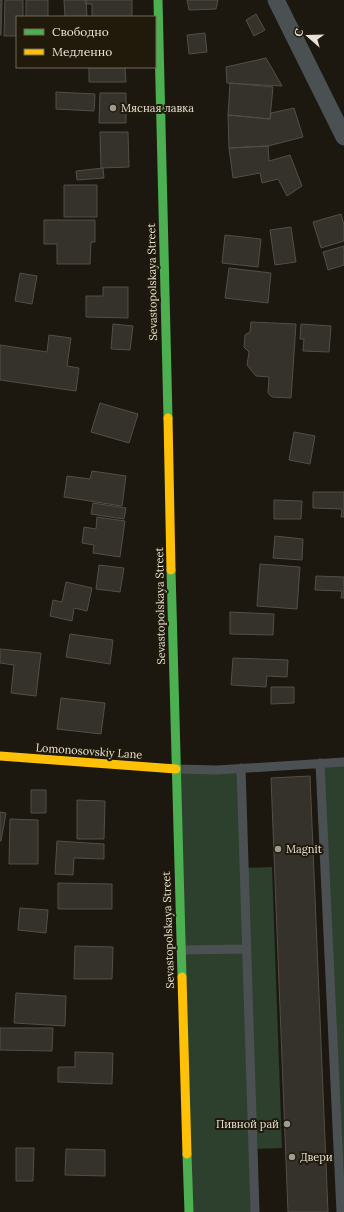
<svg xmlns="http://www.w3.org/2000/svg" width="344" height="1212" font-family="Lora,serif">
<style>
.green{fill:#2d3f2d}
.building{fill:#35322b;stroke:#524e48}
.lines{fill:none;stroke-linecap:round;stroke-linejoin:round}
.lane{stroke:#4b5152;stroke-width:9}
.street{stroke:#4b5152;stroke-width:17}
.fast{stroke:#4caf50;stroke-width:9}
.slow{stroke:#ffc107;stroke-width:9}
.poi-dot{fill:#9f9b92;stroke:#211a0b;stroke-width:1.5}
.labels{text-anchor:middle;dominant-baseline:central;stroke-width:4;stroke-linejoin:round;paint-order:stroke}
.poi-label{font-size:11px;fill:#e6e2d8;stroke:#211a0b;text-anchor:start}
.street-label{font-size:11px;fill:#e6e2d8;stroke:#211a0b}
</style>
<rect width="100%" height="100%" fill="#1c1810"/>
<path class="green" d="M344,762V1212L320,763Z
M241,768L244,868L272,867L282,1148L253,1149L255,1212H189L176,769Z"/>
<path class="building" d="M0,0H2L1,35H0Z
M5,0H23V17H17V36H4Z
M26,0H48V17H26Z
M64,0H86L87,16L65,17Z
M86,0H132V17H92V4H86Z
M187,0H218L216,9L189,10Z
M256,14L265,30L254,36L246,20Z
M205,33L207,52L189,54L187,35Z
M266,58L282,86L227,83L226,67Z
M89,67H125L126,82H89Z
M230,83L273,87L270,119L228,115Z
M56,92L95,94L94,111L56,109Z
M100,93H126V123H99Z
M294,108L303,137L268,146L229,148L228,115L270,119L271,113Z
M100,132H128L129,167L101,168Z
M268,146L269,161L290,155L302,186L287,196L278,179L262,183L260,173L233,178L229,148Z
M103,168L104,178L77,180L76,171Z
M64,185H97V217H64Z
M341,214L344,225V241L321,248L313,222Z
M44,220H95V242H91L90,264H57V244H44Z
M291,227L296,262L275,265L270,230Z
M225,235L261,239L258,267L222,263Z
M344,246V265L328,270L323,252Z
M229,268L271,273L268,303L225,298Z
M20,273L37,276L32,304L15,301Z
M103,287H128V318L86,317V296H103Z
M251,322L296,324L291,398L272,397L268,393L269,377L256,376L247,365L249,352L244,347L245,335L250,332Z
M113,324L133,326L130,350L111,349Z
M301,324L331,326L329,352L303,351L304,339H300Z
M49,335L71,338L67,366L79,368L76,391L0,380V345L47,352Z
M100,403L138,414L129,443L91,432Z
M294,432L315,436L310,464L289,460Z
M92,471L126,476L122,506L64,497L67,476L90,479Z
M313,492H344V517H341L342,509L313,508Z
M274,500L302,501L301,519H274Z
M93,503L126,508L124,519L91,514Z
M97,517L125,521L120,557L93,553L94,545L82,543L84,527L96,529Z
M275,536L303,539L302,560L273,558Z
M260,564L300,567L297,609L257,606Z
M99,565L124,568L120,592L96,589Z
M316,576L344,577V598H341L342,591L315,590Z
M66,582L92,588L87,611L74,608L72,621L50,616L53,600L62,602Z
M230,612L274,614L273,635L230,634Z
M70,634L113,640L110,664L66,657Z
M0,649L41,653L36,696L11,693L14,665L0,663Z
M233,658L288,660L287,677L267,676L266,687L231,685Z
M271,687H294V703L271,704Z
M61,698L105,703L101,734L57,729Z
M310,776L328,1212H288L271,778Z
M31,790H46V813H31Z
M77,800L105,801L104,839H77Z
M0,812L6,813L1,841H0Z
M10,819L38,820V864H9Z
M57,841L104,844V859L74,858L73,875L55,874Z
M58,883L112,884V909H58Z
M20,908L48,910L46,933L18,930Z
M75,946L113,947L112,979H74Z
M16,993L66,996L65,1026L14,1023Z
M0,1028H53L52,1051L0,1050Z
M75,1052L113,1053L112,1084L58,1082V1067H75Z
M16,1148H34L33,1181H16Z
M66,1149L105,1150V1176L65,1175Z"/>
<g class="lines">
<path class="lane" d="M320,763L341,1212
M241,768L255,1212
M176,769L217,770L344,762
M181,950L246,949"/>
<path class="street" d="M276,0L344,137"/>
<path class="fast" d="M158,0L168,418
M171,570L182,977
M187,1154L189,1212"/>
<path class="slow" d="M168,418L171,570
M0,756L176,769
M182,977L187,1154"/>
</g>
<g class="poi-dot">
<circle cx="113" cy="108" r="4"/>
<circle cx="278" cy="849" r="4"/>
<circle cx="287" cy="1124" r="4"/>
<circle cx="292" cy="1157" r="4"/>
</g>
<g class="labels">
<g class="poi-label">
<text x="121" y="108">Мясная лавка</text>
<text x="286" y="849">Magnit</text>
<text x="279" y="1124" text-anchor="end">Пивной рай</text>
<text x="300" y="1157">Двери</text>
</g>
<g class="street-label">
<text transform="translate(152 282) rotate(-91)">Sevastopolskaya Street</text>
<text transform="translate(160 606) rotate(-91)">Sevastopolskaya Street</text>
<text transform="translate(89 751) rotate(4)">Lomonosovskiy Lane</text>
<text transform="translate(168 930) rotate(-92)">Sevastopolskaya Street</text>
</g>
</g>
<rect x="16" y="16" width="140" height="52" fill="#211a0b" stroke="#706a5d"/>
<rect x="24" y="29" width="20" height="6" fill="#4caf50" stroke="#706a5d"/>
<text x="52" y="36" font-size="12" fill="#e6e2d8">Свободно</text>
<rect x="24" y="49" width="20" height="6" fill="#ffc107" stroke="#706a5d"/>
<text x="52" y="56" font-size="12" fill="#e6e2d8">Медленно</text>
<g transform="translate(308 36) rotate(290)" stroke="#211a0b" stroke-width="3" paint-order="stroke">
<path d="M0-3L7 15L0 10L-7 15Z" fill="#e6e2d8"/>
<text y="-6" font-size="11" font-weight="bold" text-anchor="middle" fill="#e6e2d8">С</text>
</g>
</svg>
